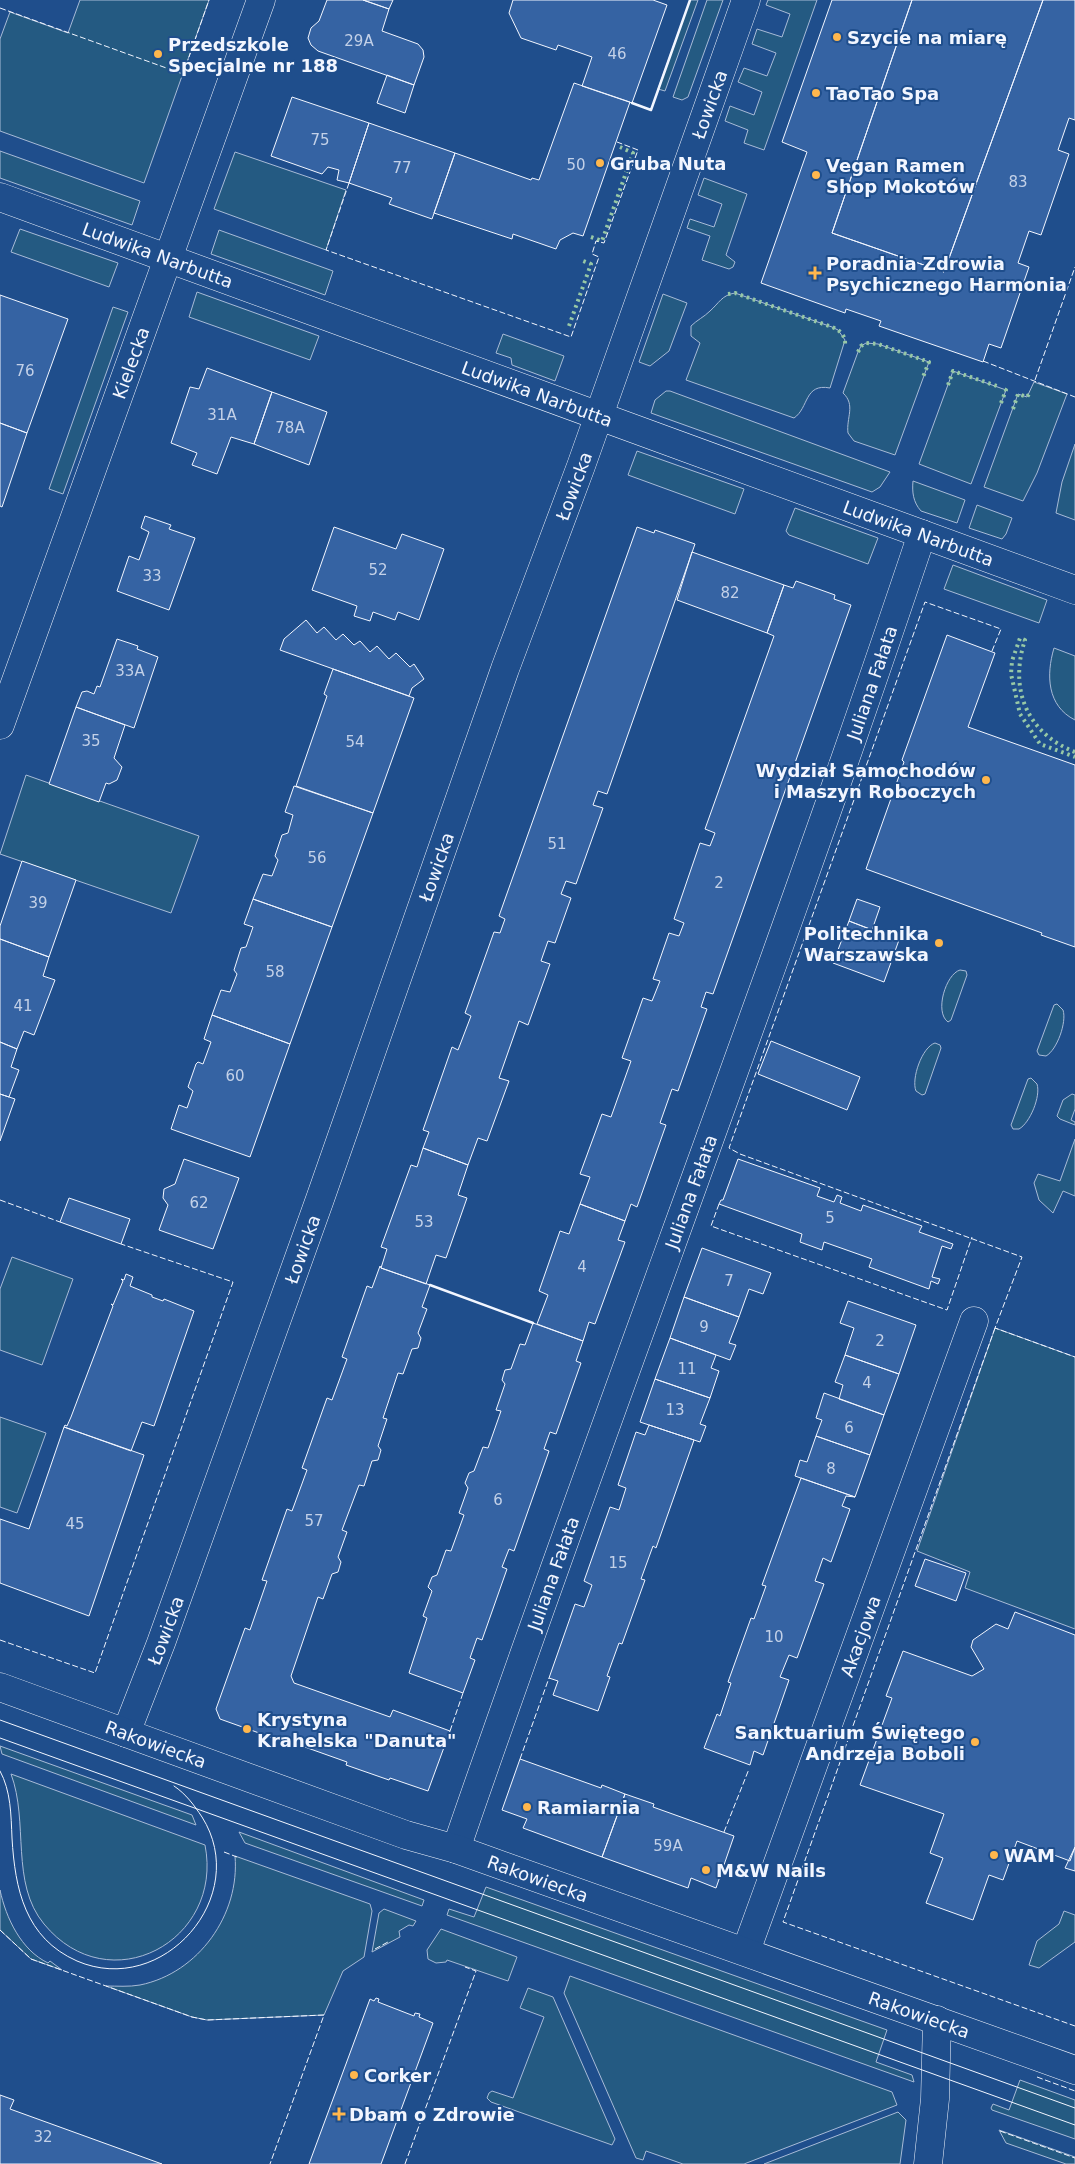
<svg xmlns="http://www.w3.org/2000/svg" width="1075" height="2164" font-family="'DejaVu Sans',sans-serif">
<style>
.green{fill:#245a82;stroke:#a8bbd7}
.building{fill:#3563a3;stroke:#f2f6ff}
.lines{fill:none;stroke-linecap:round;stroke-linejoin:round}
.minor-casing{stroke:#f2f6ff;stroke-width:29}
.tertiary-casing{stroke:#f2f6ff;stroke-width:29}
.minor{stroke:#1f4e8c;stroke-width:28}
.tertiary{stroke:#1f4e8c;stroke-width:28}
.tram{stroke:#f2f6ff;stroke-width:1}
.hedge{stroke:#97c8a6;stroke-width:4;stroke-dasharray:2.5 4;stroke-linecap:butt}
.fence{stroke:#f2f6ff;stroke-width:1;stroke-dasharray:6 2.5;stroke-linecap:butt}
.wall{stroke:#f2f6ff;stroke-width:2.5}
.poi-dot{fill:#ffb74d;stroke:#1f4e8c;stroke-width:2}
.labels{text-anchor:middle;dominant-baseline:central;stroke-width:4;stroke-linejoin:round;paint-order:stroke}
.number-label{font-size:15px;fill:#c3d1e8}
.poi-label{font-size:18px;font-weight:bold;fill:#f2f6ff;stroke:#1f4e8c;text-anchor:start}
.street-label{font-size:18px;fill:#f2f6ff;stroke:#1f4e8c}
</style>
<rect width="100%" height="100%" fill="#1f4e8c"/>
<path class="green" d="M80,0H209L144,183L0,131V39L10,12L68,33Z
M690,0H698L665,91L658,89Z
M707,0H723L688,97L682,100L673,97Z
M768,0H817L764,150L744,143L748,130L725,121L730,106L754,115L762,92L738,82L744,68L767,76L776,53L752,44L757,29L782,37L790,14L766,5Z
M0,151L140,201L132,225L0,178Z
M235,152L346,190L326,250L214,209Z
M704,178L747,194L726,255L735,262L733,267L729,269L702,260L710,236L687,228L690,219L714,227L722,204L698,195Z
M20,229L118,263L109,287L11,252Z
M219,230L333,271L325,295L211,254Z
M197,292L319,336L310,360L189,317Z
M735,293L832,327L838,330L845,340L830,388C804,383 809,408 794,418L686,380L700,343L691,336V326C697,320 704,317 710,311C719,303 722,295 735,293Z
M663,294L687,303L669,351L650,366L639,362Z
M113,307L128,312L63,494L49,489Z
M503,334L564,356L555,381L512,365L511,358L496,353Z
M866,343L878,344L929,362L895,455L854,441L848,433C846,418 856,405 843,393L858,352L861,346Z
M953,371L1006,390L971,484L919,464Z
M1034,382L1067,394L1037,473L1023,501L984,487L1018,394L1027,397Z
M666,391H670L890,472L880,487L872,492L651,413L655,400Z
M1075,444V520L1056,513L1062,482Z
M637,451L744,489L735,514L628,475Z
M913,481L965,500L957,523L921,511C913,502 912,492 913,481Z
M977,505L1012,518L1006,534L1002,539L969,528Z
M795,508L878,538L868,564L789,535L786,531Z
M953,565L1047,600L1039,623L944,589Z
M1054,648L1075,656V720C1047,706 1046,675 1054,648Z
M26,775L199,836L171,913L0,854Z
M960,970L966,971L967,975L951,1020L948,1022C934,1012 946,974 960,970Z
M1057,1004L1063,1010C1067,1022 1057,1050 1046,1056L1039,1055L1037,1051L1054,1005Z
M935,1043L940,1045L941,1048L925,1094L922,1095L916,1091C911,1079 922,1047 935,1043Z
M1031,1078L1037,1084C1041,1096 1030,1123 1019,1129H1013L1011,1125L1028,1079Z
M1072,1094L1075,1095V1109L1071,1120L1075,1122V1125L1060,1119L1057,1116L1063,1100Z
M1075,1139V1196L1063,1191L1053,1213L1039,1200L1034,1183L1038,1174L1060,1181Z
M12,1257L73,1279L42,1365L0,1350V1289Z
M995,1328L1075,1357V1629L965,1588L970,1572L917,1551Z
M0,1417L46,1433L17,1513L0,1507Z
M0,1746L192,1815L196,1825L2,1754Z
M11,1774L205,1845C224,1941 109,2003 44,1924C10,1883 29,1822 11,1774Z
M239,1832L424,1900L422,1906L245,1843Z
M235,1856L370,1904L372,1911L364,1957L343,1971L324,2015L207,2020L192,2017L106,1986C117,1986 129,1987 140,1985C199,1973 240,1914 235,1856Z
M486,1887L887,2030L876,2062L912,2075L914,2082L447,1915L449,1909L474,1917Z
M0,1890C6,1918 21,1950 48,1963L50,1961L62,1970L31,1959L0,1930Z
M384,1909L416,1921L413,1926L409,1925L399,1931L400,1937L372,1952L379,1913Z
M1064,1911L1075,1915V1942L1039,1968L1029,1965L1037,1941L1059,1924Z
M441,1929L517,1957L508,1981L447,1960L446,1962L436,1963L428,1959L427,1950Z
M570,1976L892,2092L897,2105L744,2164H683L646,2151L643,2160L636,2158L564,1993Z
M528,1988L553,1997L615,2139L612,2145L491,2102L487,2098L489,2093L492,2091L513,2098L544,2017L520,2008Z
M1020,2080L1075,2100V2139L992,2110L991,2108L993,2104L1009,2110Z
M898,2112L906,2120L900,2164H764Z
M999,2130L1075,2157V2164H1066L1006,2143Z"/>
<path class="building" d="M327,0H363L389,9L382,31L418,44L423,50L424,57L414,85L318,51L311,45L308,38L311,28L319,21Z
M363,0H393L389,9Z
M513,0H653L667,5L632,103L582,86L592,57L558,45L556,50L521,38L509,13Z
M832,0H912L832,233L944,272L1043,0H1075V120L1069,118L1058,150L1069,154L1041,235L1029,231L1018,263L1029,267L1001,348L989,344L983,362L879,326L881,321L846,309L845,313L761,283L807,152L782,142Z
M912,0H1043L944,272L832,233Z
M387,75L414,85L405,113L377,103Z
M574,83L630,102L583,236L573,233L560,240L556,249L513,234L512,239L434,213L455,153L531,180L532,178L539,180Z
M292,97L369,123L349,183L337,180L339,170L328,167L322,174L271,156Z
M369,123L455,153L432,219L389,204L392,198L349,183Z
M0,295L68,319L27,433L0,423Z
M207,368L272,392L254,444L231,437L217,474L192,465L197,453L171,443L190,387L199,389Z
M272,392L327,412L309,465L254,444Z
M0,423L27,433L2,507L0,506Z
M145,516L171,525L169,529L195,538L169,610L117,591L129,556L139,560L149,532L141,528Z
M334,527L396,549L402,534L444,549L419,620L398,612L395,620L373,612L370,621L354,616L357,606L312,590Z
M637,527L654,533L655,530L695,544L607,794L598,791L593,805L603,808L576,884L566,881L561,894L571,898L555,943L548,941L541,961L550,964L528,1025L519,1021L499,1078L509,1081L487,1141L478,1138L468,1165L423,1148L429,1132L423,1130L452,1047L458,1050L471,1016L465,1013L494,932L500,933L505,919L499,916Z
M692,552L784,585L767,633L677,600Z
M796,581L835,595L834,599L851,605L713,994L706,992L701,1007L707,1009L678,1091L672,1089L660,1123L666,1125L637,1207L631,1204L625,1221L580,1204L590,1177L580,1174L602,1114L611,1117L631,1061L622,1058L643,998L652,1001L660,981L653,979L669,933L679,936L684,923L674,919L700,843L710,846L715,833L705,829L774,636L767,633L784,585L793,588Z
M306,620L317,633L324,627L336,640L343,634L354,645L360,641L370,652L377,646L389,659L396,653L410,667L414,664L424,679L412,688L409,696L280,650L284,639Z
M947,635L995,653L968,727L1075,765V947L1041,935L1042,933L866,869L904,762L902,760Z
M117,639L138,646L137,649L158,657L134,728L76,707L82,692L87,691L94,694L97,686L100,687Z
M333,669L414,698L373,813L296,786L327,696L324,694Z
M76,707L125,725L114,758L122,767L117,780L109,784L106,783L99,802L49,784Z
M294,786L373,813L332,927L253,899L263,874L272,876L278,860L275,856L282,835L288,833L293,815L285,812Z
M22,861L76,880L49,957L0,939V926Z
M253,899L332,927L290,1044L212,1015L221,990L230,992L237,974L234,970L241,948L246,947L253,927L244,924Z
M857,899L880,907L872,930L849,921Z
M849,921L899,940L884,982L833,963Z
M0,939L49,957L43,976L55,980L34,1035L24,1031L17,1049L0,1042Z
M212,1015L290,1044L250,1157L171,1129L179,1105L187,1108L193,1091L188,1087L196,1064L198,1062L203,1064L211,1042L204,1039Z
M771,1041L860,1077L847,1110L758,1074Z
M0,1042L17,1049L11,1067L19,1070L9,1097L0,1094Z
M0,1094L15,1099L0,1141Z
M423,1148L468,1165L458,1195L467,1198L446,1258L436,1255L426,1284L381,1268L387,1249L381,1247L411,1165L417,1167Z
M184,1159L239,1178L213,1249L159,1230L168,1205L163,1198L164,1189L175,1184Z
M738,1159L820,1188L817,1196L834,1202L837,1195L842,1197L840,1203L861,1211L863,1205L922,1226L919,1232L953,1244L951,1249L942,1246L932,1277L940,1279L938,1284L931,1281L929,1289L869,1267L872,1259L824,1242L822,1250L800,1242L802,1234L719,1204L721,1200H723Z
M69,1198L130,1219L121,1244L60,1222Z
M580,1204L625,1221L618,1240L625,1242L595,1324L589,1322L583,1341L537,1324L548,1295L539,1291L560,1231L569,1234Z
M702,1248L771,1273L763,1294L749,1289L739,1317L684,1297Z
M380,1266L381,1268L430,1285L422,1307L427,1309L418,1333L421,1338L418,1348L412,1349L403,1374L398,1373L383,1418L387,1419L378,1446L381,1450L378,1460L372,1461L364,1486L359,1485L342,1530L347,1532L338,1557L341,1562L338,1572L332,1574L323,1599L318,1597L291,1676L294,1683L390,1717L393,1710L450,1731L428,1791L390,1778L389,1780L346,1765L347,1762L302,1746L301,1748L220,1719L216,1709L245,1628L250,1630L267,1581L262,1580L287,1509L292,1511L307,1470L302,1468L327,1398L332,1400L347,1359L342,1357L367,1286L372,1288Z
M126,1274L133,1277L130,1286L152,1295V1297L163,1301L164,1299L194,1311L154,1426L142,1422L131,1451L64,1427L65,1425L67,1426L71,1417L113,1306L111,1304L113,1305L123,1281L121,1279L124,1280Z
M684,1297L739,1317L729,1343L736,1345L730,1360L670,1338Z
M848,1301L916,1325L899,1374L845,1355L854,1328L840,1323Z
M533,1323L583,1341L576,1361L581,1363L556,1434L550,1432L544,1449L549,1451L514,1551L509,1549L502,1567L507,1569L482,1640L477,1638L470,1658L475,1660L463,1693L409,1673L427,1618L423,1616L432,1591L428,1587L432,1577L437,1575L446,1550L451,1551L464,1515L459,1513L468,1488L465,1483L469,1473L474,1471L483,1447L488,1448L501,1411L496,1410L505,1384L502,1380L505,1370L511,1369L520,1344L525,1345Z
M670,1338L716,1355L711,1368L719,1371L710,1398L655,1379Z
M845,1355L899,1374L884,1415L839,1399L843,1385L835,1382Z
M655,1379L710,1398L700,1424L706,1426L700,1442L640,1422Z
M824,1393L884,1415L870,1455L816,1436L822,1420L816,1418Z
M649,1425L694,1440L656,1548L653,1546L641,1579L645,1580L622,1644L619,1643L607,1676L610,1677L598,1711L553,1695L558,1681L549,1678L575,1604L584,1607L592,1585L584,1581L610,1507L619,1510L626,1488L618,1485L636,1432L645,1435Z
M64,1427L144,1455L89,1616L0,1583V1519L29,1529Z
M816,1436L870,1455L855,1497L795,1476L800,1460L807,1462Z
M801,1478L855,1497L846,1496L842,1506L850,1509L831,1562L823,1558L815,1581L824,1584L797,1658L789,1655L780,1677L789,1680L763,1755L754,1751L750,1765L704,1748L717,1714L720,1716L731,1683L728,1682L751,1618L754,1619L766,1586L762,1585Z
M925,1559L966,1573L956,1601L915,1586Z
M1015,1612L1075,1635V1847L1070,1861L1017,1841L1003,1880L989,1875L973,1920L926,1903L943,1858L930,1853L944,1814L860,1785L892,1698L886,1696L903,1651L972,1676L984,1669L971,1647L973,1640L996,1624L1008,1629Z
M520,1759L601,1788L602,1785L625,1794L602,1857L523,1828L527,1819L502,1810Z
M625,1794L654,1804L653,1807L734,1836L716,1888L691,1878L688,1888L602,1857Z
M1075,1847V1871L1065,1868Z
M376,1998L379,1999L378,2002L414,2016L415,2013L420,2014L419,2017L433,2023L381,2164H309L370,1999L374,2001Z
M0,2095L14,2100L10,2109L162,2164H0Z"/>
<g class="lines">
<g class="minor-casing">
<g id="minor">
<path id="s1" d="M0,197L1075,590"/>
<path id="s2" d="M0,725L261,0"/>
<path id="s3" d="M126,1733L161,1643L320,1199L505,669L581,466L746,0"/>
<path id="s4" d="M456,1849C607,1409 775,975 922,534"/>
<path id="s5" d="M746,1951L974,1321"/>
<path d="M928,2164L935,2099L937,2020"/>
</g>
</g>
<g class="tertiary-casing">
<g id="tertiary">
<path id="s6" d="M0,1687L406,1835L456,1849L1075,2070"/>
</g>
</g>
<use href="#minor" class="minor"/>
<use href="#tertiary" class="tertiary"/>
<path class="tram" d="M0,1720L1075,2108
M0,1738L1075,2125
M0,1771C11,1791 11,1815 12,1838C15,1889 25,1938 77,1961C163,1998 252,1896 202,1817C194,1805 186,1794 174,1786"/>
<path class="hedge" d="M591,237L602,241L633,153L620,147
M728,294L735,293L832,327C841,331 846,336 845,346
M569,326L591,264L583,261
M858,352L861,346L866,343L878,344L929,362L923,377
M948,385L953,371L997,386
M1001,403L1006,390L1001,388
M1013,409L1018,394L1027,397L1029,394
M1075,752C1026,733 1009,688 1025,640L1020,638L1012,661L1011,674L1020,714L1040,744L1075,757"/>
<path class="fence" d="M0,8L183,74L209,0
M349,183L326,250L571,337L599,257L592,254L596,241L604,243L638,150L617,142
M983,361L1075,397
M1035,380L1075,267
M992,651L1001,629L925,602L729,1148L740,1154L1022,1257L995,1328L1075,1357
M0,1200L60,1222
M719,1204L711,1226L947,1310L972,1237
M995,1328L783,1922L1075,2026
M0,1640L95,1673L233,1282L121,1244
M450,1731L463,1693
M520,1759L549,1678
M724,1832L749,1769
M224,1852L237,1857
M0,1930L31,1959L192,2017L207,2020L324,2015L270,2164
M375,1949L388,1942
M1037,2077L1075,2091
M1000,2131L1075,2158
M405,2164L476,1971L465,1967"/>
<path class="wall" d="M632,103L651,110L690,0
M430,1285L533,1323"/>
</g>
<g class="poi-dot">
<circle cx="837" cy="37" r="5"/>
<circle cx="158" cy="54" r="5"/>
<circle cx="816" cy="93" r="5"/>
<circle cx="600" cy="163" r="5"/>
<circle cx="816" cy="175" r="5"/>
<path d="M812.5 265.5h5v5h5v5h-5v5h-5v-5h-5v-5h5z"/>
<circle cx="986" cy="780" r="5"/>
<circle cx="939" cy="943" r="5"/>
<circle cx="247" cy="1729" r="5"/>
<circle cx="975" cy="1742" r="5"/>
<circle cx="527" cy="1807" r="5"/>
<circle cx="994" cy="1855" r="5"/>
<circle cx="706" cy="1870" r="5"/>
<circle cx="354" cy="2075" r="5"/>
<path d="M336.5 2106.5h5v5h5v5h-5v5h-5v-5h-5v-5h5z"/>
</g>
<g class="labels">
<g class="number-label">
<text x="359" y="41">29A</text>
<text x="617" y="54">46</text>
<text x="320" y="140">75</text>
<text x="576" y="165">50</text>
<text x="402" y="168">77</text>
<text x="1018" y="182">83</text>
<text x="25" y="371">76</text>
<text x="222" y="415">31A</text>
<text x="290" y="428">78A</text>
<text x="378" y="570">52</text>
<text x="152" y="576">33</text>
<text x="730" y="593">82</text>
<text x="130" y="671">33A</text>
<text x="91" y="741">35</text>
<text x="355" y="742">54</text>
<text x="557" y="844">51</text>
<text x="317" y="858">56</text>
<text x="719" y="883">2</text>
<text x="38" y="903">39</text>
<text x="275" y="972">58</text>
<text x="23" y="1006">41</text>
<text x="235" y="1076">60</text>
<text x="199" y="1203">62</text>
<text x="830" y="1218">5</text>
<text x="424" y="1222">53</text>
<text x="582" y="1267">4</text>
<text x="729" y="1281">7</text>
<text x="704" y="1327">9</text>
<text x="880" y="1341">2</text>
<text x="687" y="1369">11</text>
<text x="867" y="1383">4</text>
<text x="675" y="1410">13</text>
<text x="849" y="1428">6</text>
<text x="831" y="1469">8</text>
<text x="498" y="1500">6</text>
<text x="314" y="1521">57</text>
<text x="75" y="1524">45</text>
<text x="618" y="1563">15</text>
<text x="774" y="1637">10</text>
<text x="668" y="1846">59A</text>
<text x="43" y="2137">32</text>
</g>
<g class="poi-label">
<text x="847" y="37">Szycie na miarę</text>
<text x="168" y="44">Przedszkole<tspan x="168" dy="21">Specjalne nr 188</tspan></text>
<text x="826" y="93">TaoTao Spa</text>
<text x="610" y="163">Gruba Nuta</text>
<text x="826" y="165">Vegan Ramen<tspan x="826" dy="21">Shop Mokotów</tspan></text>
<text x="826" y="263">Poradnia Zdrowia<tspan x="826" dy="21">Psychicznego Harmonia</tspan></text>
<text x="976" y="770" text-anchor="end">Wydział Samochodów<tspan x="976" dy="21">i Maszyn Roboczych</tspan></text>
<text x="929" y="933" text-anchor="end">Politechnika<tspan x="929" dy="21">Warszawska</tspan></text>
<text x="257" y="1719">Krystyna<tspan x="257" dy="21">Krahelska "Danuta"</tspan></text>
<text x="965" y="1732" text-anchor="end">Sanktuarium Świętego<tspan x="965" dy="21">Andrzeja Boboli</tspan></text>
<text x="537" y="1807">Ramiarnia</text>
<text x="1004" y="1855">WAM</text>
<text x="716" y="1870">M&amp;W Nails</text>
<text x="364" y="2075">Corker</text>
<text x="349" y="2114">Dbam o Zdrowie</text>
</g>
<g class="street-label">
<text stroke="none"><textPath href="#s3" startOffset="1730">Łowicka</textPath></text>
<text stroke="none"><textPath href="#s1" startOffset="168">Ludwika Narbutta</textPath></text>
<text stroke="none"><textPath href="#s2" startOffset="385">Kielecka</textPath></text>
<text stroke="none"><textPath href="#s1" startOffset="572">Ludwika Narbutta</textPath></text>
<text stroke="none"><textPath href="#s3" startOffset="1325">Łowicka</textPath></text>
<text stroke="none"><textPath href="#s1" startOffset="978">Ludwika Narbutta</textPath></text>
<text stroke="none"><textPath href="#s4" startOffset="1238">Juliana Fałata</textPath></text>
<text stroke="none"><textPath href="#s3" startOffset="920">Łowicka</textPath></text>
<text stroke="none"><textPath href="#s4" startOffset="698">Juliana Fałata</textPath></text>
<text stroke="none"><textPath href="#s3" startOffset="515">Łowicka</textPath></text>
<text stroke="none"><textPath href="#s4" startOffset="292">Juliana Fałata</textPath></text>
<text stroke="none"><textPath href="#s3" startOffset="110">Łowicka</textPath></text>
<text stroke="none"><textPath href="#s5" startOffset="335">Akacjowa</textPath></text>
<text stroke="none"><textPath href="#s6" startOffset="166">Rakowiecka</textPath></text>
<text stroke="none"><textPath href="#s6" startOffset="571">Rakowiecka</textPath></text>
<text stroke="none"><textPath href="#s6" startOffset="976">Rakowiecka</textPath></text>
</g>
</g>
</svg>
